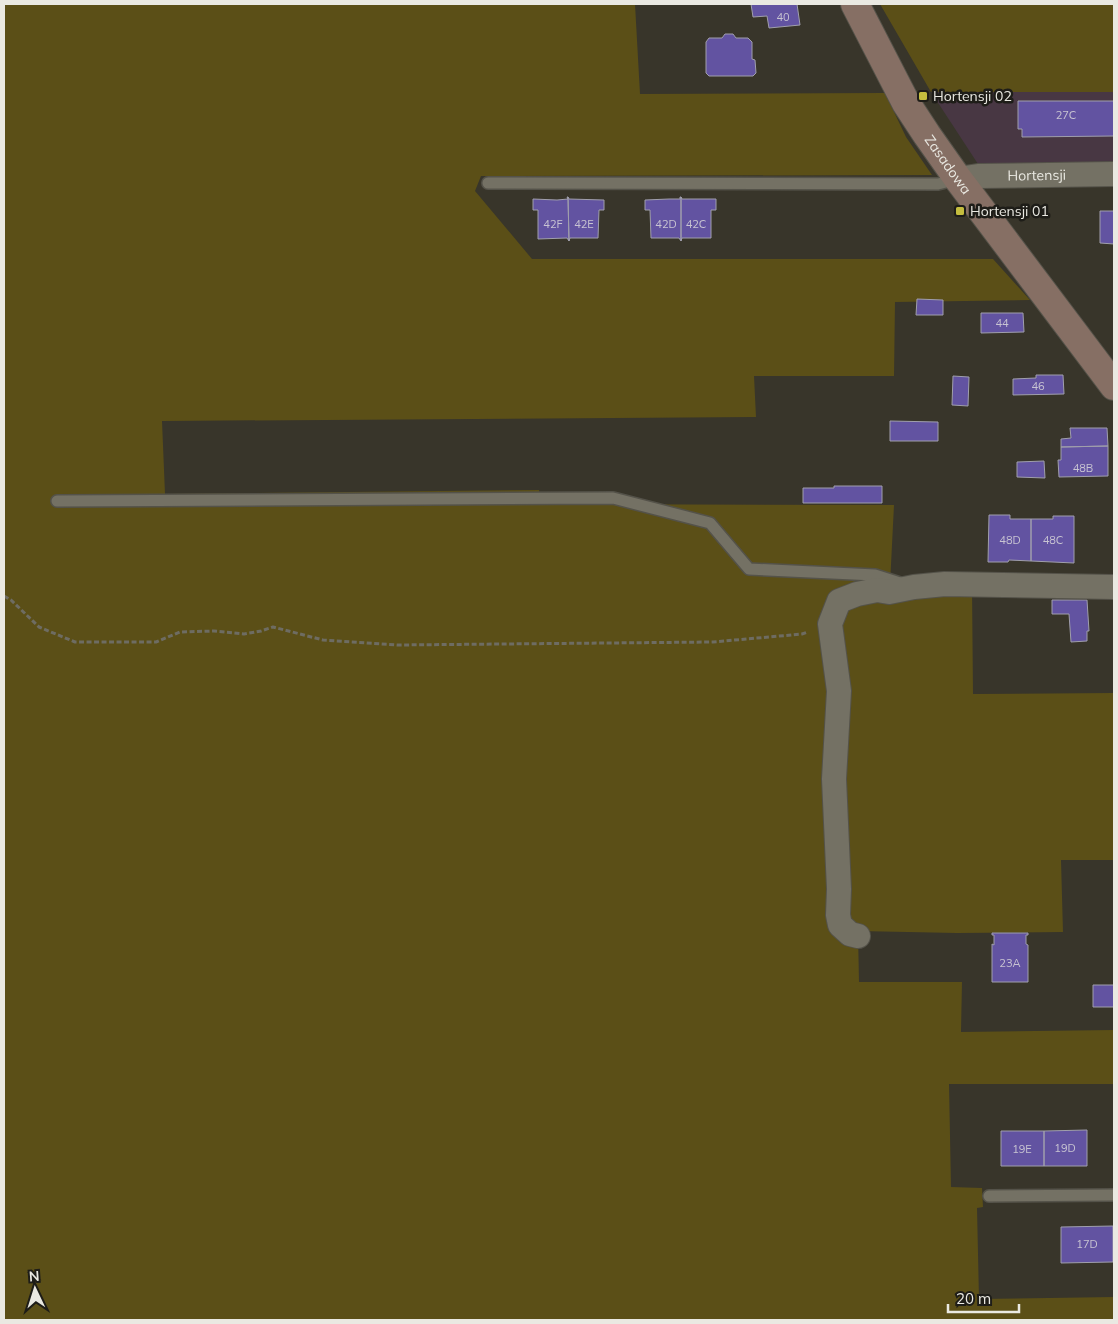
<svg xmlns="http://www.w3.org/2000/svg" width="1118" height="1324" font-family="Mulish,sans-serif">
<style>
.commercial{fill:#483743}
.green{fill:#5b4f17}
.building{fill:#6253a1;stroke:#a09fac}
.lines{fill:none;stroke-linecap:round;stroke-linejoin:round}
.lane-casing{stroke:#545249;stroke-width:14}
.street-casing{stroke:#545249;stroke-width:26}
.secondary-casing{stroke:#545249;stroke-width:30}
.path{stroke:#6e6c62;stroke-width:3;stroke-dasharray:5 2.5;stroke-linecap:butt}
.lane{stroke:#747164;stroke-width:11}
.street{stroke:#747164;stroke-width:24}
.secondary{stroke:#866f64;stroke-width:28}
.poi-dot{fill:#c4bd3e;stroke:#1e1d18;stroke-width:2}
.labels{text-anchor:middle;dominant-baseline:central;stroke-width:5;stroke-linejoin:round;paint-order:stroke}
.number-label{font-size:11px;fill:#c8c4d2}
.poi-label{font-size:14px;fill:#eae9e2;stroke:#1e1d18;text-anchor:start}
.street-label{font-size:14px;fill:#eae9e2;stroke:#1e1d18}
</style>
<rect width="100%" height="100%" fill="#38352a"/>
<path class="commercial" d="M931,92H1114V162L978,164Z"/>
<path class="green" d="M4,4H635L640,94L885,93L906,137L932,175L481,176L475,191L532,259H993L1030,300L895,302L894,376H754L756,417L162,421L165,494L539,490L541,504L894,505L890,585L972,586L973,694L1114,693V860H1061L1063,932L957,933L858,931L859,982H962L961,1032L1114,1030V1084H949L951,1187L982,1188L983,1207L977,1208L979,1299L1114,1297V1320H4Z
M880,4H1114V92H931Z"/>
<path class="building" d="M751,4H797L800,25L769,28L767,16L753,17Z
M725,34H733L736,38H748L752,42V59L755,60L756,73L753,76H709L706,73V42L709,38H722Z
M1018,101H1114V136L1022,137V129H1018Z
M567,197H568L569,241L567,238L538,239V210H533V199L557,200L568,199Z
M568,197L569,199L604,200V210H599L598,238H570L569,241Z
M680,197H681V241L679,238H651L650,210H645V200L669,199H680Z
M681,197L682,199H716V210H711V238H682L681,241Z
M1100,211H1114V244L1100,243Z
M917,299L943,300V315H916Z
M981,313H1023L1024,332L981,333Z
M1036,375H1063L1064,394L1013,395V379L1036,378Z
M953,376L969,377L968,406L952,405Z
M890,421L938,422V441H890Z
M1070,428H1107L1108,446L1061,447V439L1071,438Z
M1108,446V476L1059,477L1058,460H1061V447Z
M1044,461L1045,478L1017,477V462Z
M834,486H882V503H803V488H834Z
M989,515H1010V519H1031V561L1009,560L1008,562H988Z
M1053,516H1074V563L1031,561V519H1053Z
M1052,600H1087L1089,631H1087V641L1071,642L1069,614H1052Z
M992,933H1028V935H1026V944L1028,945V982H992V944L994,945V935H992Z
M1093,985H1114V1007H1093Z
M1087,1130V1166H1044V1131Z
M1001,1131H1044V1166H1001Z
M1113,1226V1262L1061,1263V1227Z"/>
<g class="lines">
<g class="lane-casing">
<path id="lane" d="M488,183L938,184L958,179
M57,501L613,498L710,523L749,569L875,575L903,584
M989,1196L1114,1195"/>
</g>
<g class="street-casing">
<g id="street">
<path id="s1" d="M958,179L978,176L1114,174"/>
<path d="M858,936L850,934L840,925L838,915L839,889L834,779L839,691L830,624L839,601L857,594L877,590L889,592L914,587L945,584L1114,587"/>
</g>
</g>
<g class="secondary-casing">
<g id="secondary">
<path id="s2" d="M855,4L906,103L927,135L958,179L1114,386"/>
</g>
</g>
<path class="path" d="M4,596L11,600L39,627L75,642H156L180,632L214,631L244,634L261,631L273,627L323,640L397,645L713,642L802,634L808,632"/>
<use href="#lane" class="lane"/>
<use href="#street" class="street"/>
<use href="#secondary" class="secondary"/>
</g>
<g class="poi-dot">
<rect x="918" y="91" width="10" height="10" rx="2.5"/>
<rect x="955" y="206" width="10" height="10" rx="2.5"/>
</g>
<g class="labels">
<g class="number-label">
<text x="783" y="17">40</text>
<text x="1066" y="115">27C</text>
<text x="553" y="224">42F</text>
<text x="584" y="224">42E</text>
<text x="666" y="224">42D</text>
<text x="696" y="224">42C</text>
<text x="1002" y="323">44</text>
<text x="1038" y="386">46</text>
<text x="1083" y="468">48B</text>
<text x="1010" y="540">48D</text>
<text x="1053" y="540">48C</text>
<text x="1010" y="963">23A</text>
<text x="1065" y="1148">19D</text>
<text x="1022" y="1149">19E</text>
<text x="1087" y="1244">17D</text>
</g>
<g class="poi-label">
<text x="933" y="96">Hortensji 02</text>
<text x="970" y="211">Hortensji 01</text>
</g>
<g class="street-label">
<text stroke="none"><textPath href="#s2" startOffset="186">Zasadowa</textPath></text>
<text stroke="none"><textPath href="#s1" startOffset="79">Hortensji</textPath></text>
</g>
</g>
<rect width="1118" height="1324" fill="none" stroke="#eae9e2" stroke-width="10"/>
<g transform="translate(35 1289) rotate(356)" stroke="#1e1d18" stroke-width="4" paint-order="stroke">
<path d="M0-4L9 19L0 12L-9 19Z" fill="#eae9e2"/>
<text y="-8" font-size="14" font-weight="bold" text-anchor="middle" fill="#eae9e2">N</text>
</g>
<path d="M948 1304v8h71v-8" fill="none" stroke="#eae9e2" stroke-width="2.5"/>
<text x="956" y="1304" font-size="15" fill="#eae9e2" stroke="#1e1d18" stroke-width="4" paint-order="stroke">20 m</text>
</svg>
